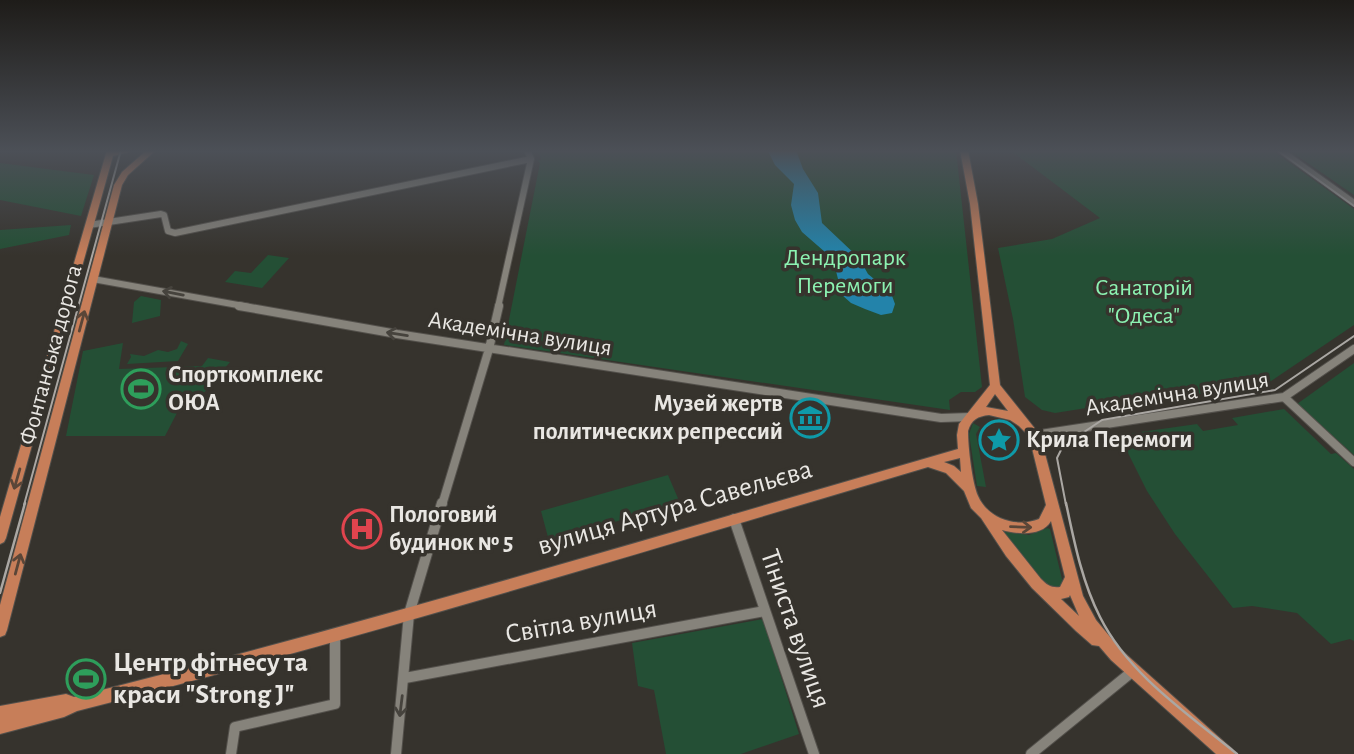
<svg xmlns="http://www.w3.org/2000/svg" width="1354" height="754" font-family="'Alegreya Sans',sans-serif">
<style>
.green{fill:#244f35}
.water{fill:#2383aa}
.lines{fill:none;stroke-linecap:round;stroke-linejoin:round}
.minor-far2-casing{stroke:#53504b;stroke-width:8}
.minor-far1-casing{stroke:#53504b;stroke-width:10}
.minor-casing{stroke:#53504b;stroke-width:12}
.major-casing{stroke:#53504b;stroke-width:2}
.minor-far2{stroke:#86837b;stroke-width:6}
.minor-far1{stroke:#86837b;stroke-width:8}
.minor{stroke:#86837b;stroke-width:10}
.major{fill:#c77e59;fill-rule:evenodd}
.tram-far1{stroke:#aaa7a3;stroke-width:2}
.tram{stroke:#aaa7a3;stroke-width:2.5}
.oneway{stroke:#46433d}
.oneway2{stroke:#5a4638}
.labels{text-anchor:middle;dominant-baseline:central;stroke-width:7;stroke-linejoin:round;paint-order:stroke}
.park-label{font-size:24px;fill:#8cf3b2;stroke:#36332d}
.street-label{font-size:24px;fill:#e9e7e3;stroke:#36332d}
.poi-label{font-size:24px;font-weight:bold;fill:#e9e7e3;stroke:#36332d;text-anchor:start}
.near-street-label{font-size:28px;fill:#e9e7e3;stroke:#36332d}
.near-poi-label{font-size:28px;font-weight:bold;fill:#e9e7e3;stroke:#36332d;text-anchor:start}
</style>
<rect width="100%" height="100%" fill="#36332d"/>
<path class="green" d="M537,150H956L982,387L975,392H961L949,400L950,410L504,345L540,163L538,161L541,159Z
M1010,150H1272L1354,209V325L1268,383L1165,400L1162,396L1055,413L1042,410L1025,397L1013,319L998,248L1052,239L1100,218Z
M1289,150H1354V195Z
M0,163L94,175L81,216L0,200Z
M71,225L69,235L0,249V230Z
M268,255L289,258L262,288L225,282L235,271L251,273Z
M141,296L161,300L160,316L132,323L134,302Z
M181,341L188,344L178,361L127,364L131,357L130,354L144,356L158,350L168,352L177,349Z
M123,343L119,369L202,366L208,358L230,362L197,401L178,411L165,436H66L83,351Z
M1354,363V455L1297,404Z
M1284,409L1331,454L1336,453L1354,469V641L1350,639L1331,644L1297,613L1252,606L1233,608L1175,534L1147,491L1119,435L1197,424L1203,431L1238,425L1232,418Z
M973,423L980,427L976,434L986,487L977,486L969,434Z
M668,475L680,503L549,541L541,511Z
M1047,528L1050,529L1062,579L1063,586L1057,591L1040,582L1002,531L1029,535Z
M763,619L799,734L741,754H666L654,690L638,686L632,643Z"/>
<path class="water" d="M796,150L803,169L818,193L822,223L859,258L868,274L891,293L895,304L892,313L881,315L865,309L851,303L842,295L833,259L802,232L795,220L791,205L794,184L775,165L768,151Z"/>
<g class="lines">
<g class="minor-far2-casing">
<path id="minor-far2" d="M1280,150L1354,203
M89,225L161,214L164,215L168,231L175,233L531,159
M93,279L249,307
M498,307L531,159L527,150"/>
</g>
<g class="minor-far1-casing">
<path id="minor-far1" d="M239,306L397,334L941,418L970,417
M1284,397L1354,462
M1034,435L1284,397L1354,349
M442,505L489,349L499,306"/>
</g>
<g class="minor-casing">
<path id="minor" d="M734,519L814,754
M405,678L765,611
M231,754L235,727L335,704V635
M396,754L409,614L442,503
M1031,754L1133,671"/>
</g>
<g class="major-casing">
<path id="major" d="M107,150H136L113,156L6,538L4,542L0,544V517Z
M147,150H156L128,175L122,185L7,630L5,635L0,637V605L114,185L122,172Z
M960,150H968L978,204L1000,385L1040,435L1083,596L1096,620L1120,649L1232,749L1235,754H1216L1111,660L1099,646L1092,645L1076,631L1032,588L1006,556L981,518L971,508L964,491L946,473L928,467C645,551 363,638 77,711L64,717L0,734V706L66,694L74,697C371,622 665,534 958,449L957,435L959,424L990,385L970,204ZM995,394L1008,411L986,407ZM989,415L1010,420L1019,426L1029,436L1046,505L1039,519C1017,528 988,519 978,496C972,482 968,447 968,431C971,420 978,416 989,415ZM960,458L961,472L954,466L944,462ZM1051,521L1065,577L1060,587C1051,588 1047,585 1041,579L1002,530C1017,534 1042,537 1051,521ZM1070,595L1079,616L1061,599L1069,597Z"/>
</g>
<use href="#minor-far2" class="minor-far2"/>
<use href="#minor-far1" class="minor-far1"/>
<use href="#minor" class="minor"/>
<use href="#major" class="major"/>
<path class="tram-far1" d="M1277,150L1354,206
M24,505L121,150
M1066,505L1057,458L1063,446L1102,420L1275,390L1354,336"/>
<path class="tram" d="M1066,503C1074,541 1082,582 1100,617C1129,675 1188,714 1237,754
M0,593L25,503"/>
</g>
<defs><path id="oneway-shaft" d="M-6 0H5M1.5-3L5.5 0L1.5 3" fill="none" stroke-width="1.6" stroke-linecap="round" stroke-linejoin="round" transform="scale(1.75)"/></defs>
<g class="oneway">
<use href="#oneway-shaft" transform="translate(173 293) rotate(-169)"/>
<use href="#oneway-shaft" transform="translate(397 334) rotate(-171)"/>
<use href="#oneway-shaft" transform="translate(401 706) rotate(97)"/>
</g>
<g class="oneway2">
<use href="#oneway-shaft" transform="translate(82 321) rotate(-75)"/>
<use href="#oneway-shaft" transform="translate(17 479) rotate(106)"/>
<use href="#oneway-shaft" transform="translate(1021 527) rotate(2)"/>
<use href="#oneway-shaft" transform="translate(18 564) rotate(-75)"/>
</g>
<linearGradient id="sky" x2="0" y2="1"><stop stop-color="#1e1c19"/><stop offset="0.59" stop-color="#4c5057"/><stop offset="1" stop-color="#4c5057" stop-opacity="0"/></linearGradient>
<rect width="1354" height="256" fill="url(#sky)"/>
<defs>
<g id="stadium-ring" transform="scale(2.0125)"><circle r="9.5" fill="#36332d" stroke="#2e9e5b" stroke-width="1.5"/><path d="M0-5a6.5 5 0 1 0 0 10a6.5 5 0 1 0 0-10ZM-3.5-1.8h7v3.6h-7Z" fill="#2e9e5b"/></g>
<g id="museum-ring" transform="scale(2.0125)"><circle r="9.5" fill="#36332d" stroke="#0f9aa8" stroke-width="1.5"/><path d="M0-6L6-3V-2H-6V-3ZM-5-1h2V3h-2ZM-1-1h2V3h-2ZM3-1h2V3H3ZM-6 4H6V6H-6Z" fill="#0f9aa8"/></g>
<g id="sight-ring" transform="scale(2.0125)"><circle r="9.5" fill="#36332d" stroke="#0f9aa8" stroke-width="1.5"/><path d="M0-6L1.8-2.2L6-1.7L2.9 1.2L3.7 5.4L0 3.3L-3.7 5.4L-2.9 1.2L-6-1.7L-1.8-2.2Z" fill="#0f9aa8"/></g>
<g id="hospital-ring" transform="scale(2.0125)"><circle r="9.5" fill="#36332d" stroke="#e0444e" stroke-width="1.5"/><path d="M-5-5h3v3.5h4V-5h3V5h-3V1.5h-4V5h-3Z" fill="#e0444e"/></g>
</defs>
<g fill-rule="evenodd">
<use href="#stadium-ring" x="141" y="389"/>
<use href="#museum-ring" x="810" y="418"/>
<use href="#sight-ring" x="999" y="440"/>
<use href="#hospital-ring" x="362" y="529"/>
<use href="#stadium-ring" x="86" y="679"/>
</g>
<g class="labels">
<g class="park-label">
<text x="845" y="258">Дендропарк<tspan x="845" dy="28">Перемоги</tspan></text>
<text x="1144" y="288">Санаторій<tspan x="1144" dy="28">"Одеса"</tspan></text>
</g>
<g class="street-label">
<text transform="translate(520 334) rotate(9)">Академічна вулиця</text>
<text transform="translate(51 355) rotate(-75)">Фонтанська дорога</text>
<text transform="translate(1177 394) rotate(-9)">Академічна вулиця</text>
</g>
<g class="poi-label">
<text x="168" y="375">Спорткомплекс<tspan x="168" dy="28">ОЮА</tspan></text>
<text x="783" y="404" text-anchor="end">Музей жертв<tspan x="783" dy="28">политических репрессий</tspan></text>
<text x="1026" y="440">Крила Перемоги</text>
<text x="389" y="515">Пологовий<tspan x="389" dy="28">будинок № 5</tspan></text>
</g>
<g class="near-street-label">
<text transform="translate(675 508) rotate(-16)">вулиця Артура Савельєва</text>
<text transform="translate(581 622) rotate(-10)">Світла вулиця</text>
<text transform="translate(795 629) rotate(71)">Тіниста вулиця</text>
</g>
<g class="near-poi-label">
<text x="113" y="663">Центр фітнесу та<tspan x="113" dy="32">краси "Strong J"</tspan></text>
</g>
</g>
</svg>
